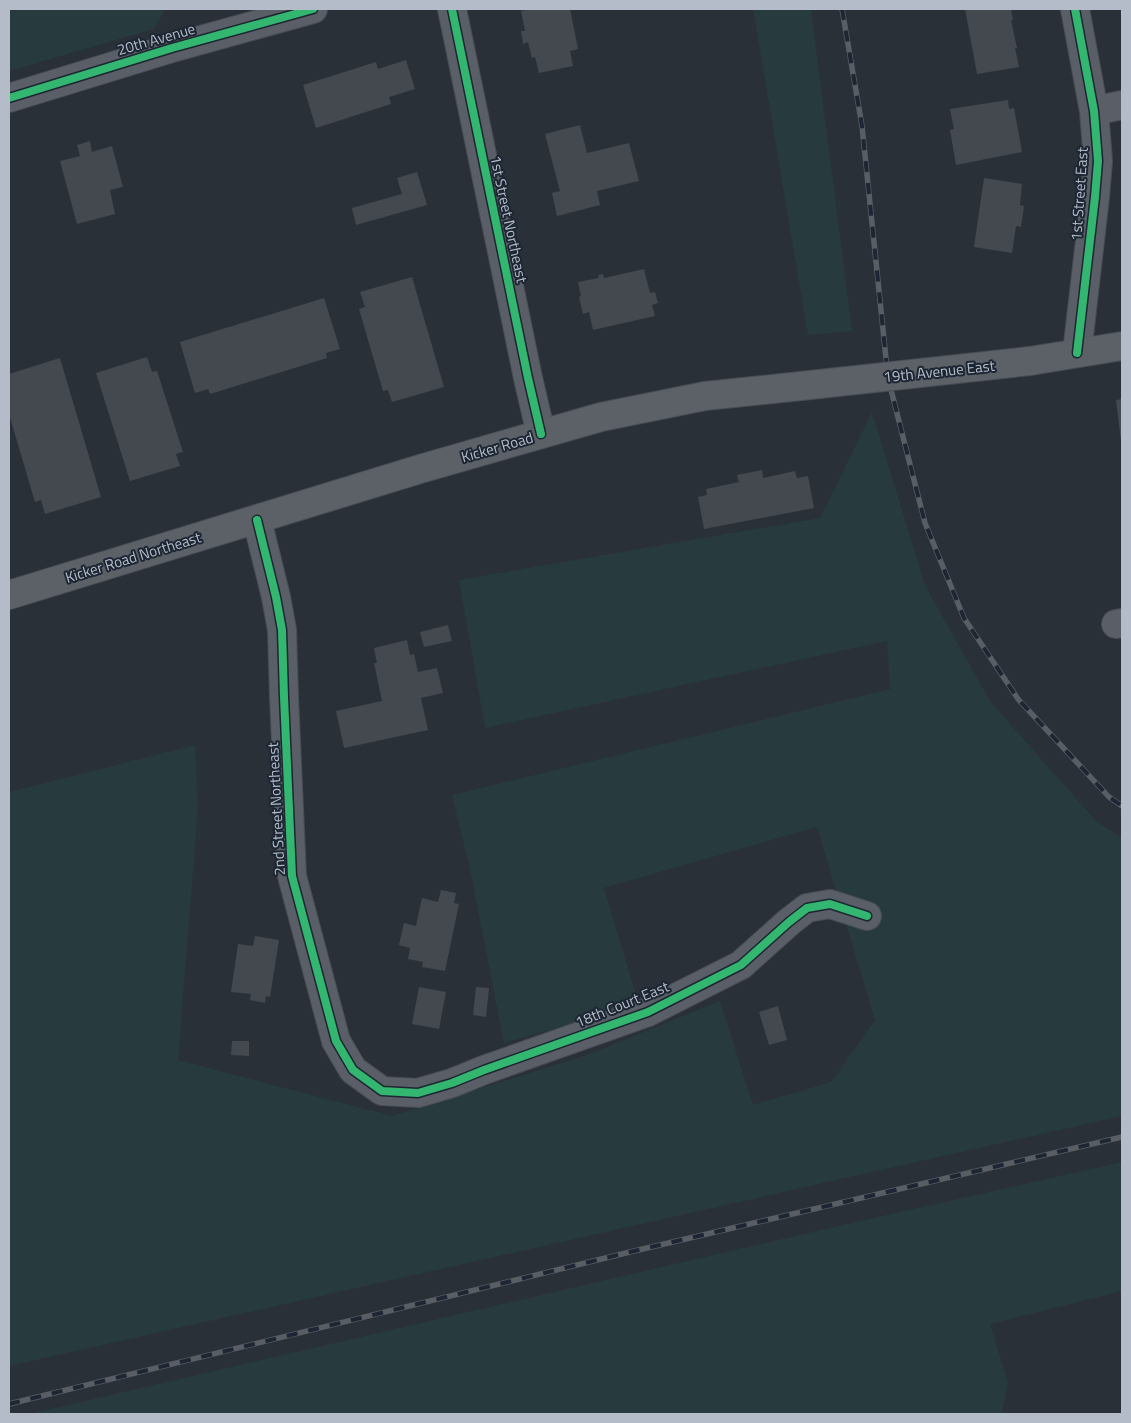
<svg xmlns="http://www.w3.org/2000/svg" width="1131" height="1423" font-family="'Titillium Web',sans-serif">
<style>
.green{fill:#273a3e}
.building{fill:#444950}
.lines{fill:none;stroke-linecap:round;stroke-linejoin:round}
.minor-casing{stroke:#484c53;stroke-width:30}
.major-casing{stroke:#484c55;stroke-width:30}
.minor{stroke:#5a5e66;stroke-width:28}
.major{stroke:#5c6168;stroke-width:28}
.rail-casing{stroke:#595d64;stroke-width:5.5}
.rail{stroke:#1d2633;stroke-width:4;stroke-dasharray:11;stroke-linecap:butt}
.major-bridge-casing{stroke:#484c55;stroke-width:30;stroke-linecap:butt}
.major-bridge{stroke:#5c6168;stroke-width:28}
.cycleway-casing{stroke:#1d2633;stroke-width:11}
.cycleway{stroke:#33b770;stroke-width:8}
.labels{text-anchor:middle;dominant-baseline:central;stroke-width:4;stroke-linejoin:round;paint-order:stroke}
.street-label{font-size:15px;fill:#b4bcc9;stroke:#1d2633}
</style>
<rect width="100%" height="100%" fill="#2a3038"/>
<path class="green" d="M9,9H165L154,29L9,71Z
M753,9H811L852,331L808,335Z
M872,412L925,585L990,701L1096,821L1122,838V1116L9,1366V792L195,745L198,808L178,1060L392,1116L587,1055L720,1001L753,1105L831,1082L875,1020L817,827L604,888L639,1005L504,1043L471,874L452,795L890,689L887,641L485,728L459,580L820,518Z
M1122,1162V1291L990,1324L1008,1382L1002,1414H29L838,1226Z"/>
<path class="building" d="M531,9H570L578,49L570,51L573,66L539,73L535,57L532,58L528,42L523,44L521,31H525L521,11Z
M965,9H1011L1013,20H1011L1017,48H1015L1019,67L977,74Z
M406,60L415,89L389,97L391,104L316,128L303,85L376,62L378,69Z
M1008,100L1009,109L1014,108L1022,152L956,165L950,130L954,129L950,109Z
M580,125L587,153L629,143L639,181L597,191L600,205L557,216L552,193L560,191L545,134Z
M90,141L92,152L112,146L123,187L110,190L115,214L77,224L60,161L80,156L77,145Z
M417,172L427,205L356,225L352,208L402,194L397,178Z
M984,178L1022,184L1020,205L1024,206L1021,227L1016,226L1012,253L974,247Z
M644,269L650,293L655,292L658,303L652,305L655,316L593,330L589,312L583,314L579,297L581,296L578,282L599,278L598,275L603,274L604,278Z
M412,277L444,387L392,402L388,390L383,391L359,309L365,307L360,292Z
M324,298L340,349L326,353L327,358L210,394L208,389L195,393L180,342Z
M147,357L152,372L157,371L183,452L176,454L180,466L130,481L96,373Z
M60,358L101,497L45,514L41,500L35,502L9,414V374Z
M1122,399V441H1121L1116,400Z
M762,470L763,478L795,471L797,478L808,476L814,508L704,529L698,497L707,495L706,489L739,482L737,475Z
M448,625L452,641L424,647L420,632Z
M407,640L410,655L414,654L418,672L437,668L443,693L421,698L428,730L344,748L336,711L382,701L374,663H377L374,648Z
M441,890L456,893L454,903L459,904L445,971L422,967L423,962L408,959L410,948L399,945L404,923L416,926L422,898L438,902Z
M255,936L279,940L270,997L266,996L265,1003L250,1000L251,994L231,992L238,944L253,946Z
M419,987L446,992L439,1029L412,1024Z
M476,987L489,988L486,1017L473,1015Z
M778,1006L787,1040L769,1045L759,1012Z
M232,1041H249V1056L231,1055Z"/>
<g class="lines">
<g class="minor-casing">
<path id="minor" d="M452,9L528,378L541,434
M1075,9L1094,111L1098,161L1095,197L1077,353
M9,98L172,48L313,9
M1094,111L1122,105
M257,520L276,597L282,630L284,697L292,876L336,1041L353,1070L382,1091L418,1093L452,1083L484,1070L648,1012L741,965L789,922L807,908L830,904L867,916
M1116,624L1122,623"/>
</g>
<g class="major-casing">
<path id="major" d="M1030,361L1122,346
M9,595L420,469L601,417L705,396L801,386"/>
</g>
<use href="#minor" class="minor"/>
<use href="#major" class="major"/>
<g class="rail-casing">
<path id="rail" d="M842,9L862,126L888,378L925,523L964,618L1018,699L1109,797L1122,806
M9,1404L630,1252L1122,1137"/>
</g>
<use href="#rail" class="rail"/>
<g class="major-bridge-casing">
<path id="major-bridge" d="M801,386L1030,361"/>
</g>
<use href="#major-bridge" class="major-bridge"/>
<g class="cycleway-casing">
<path id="cycleway" d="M452,9L528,378L541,434
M1075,9L1094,111L1098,161L1095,197L1077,353
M9,98L172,48L313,9
M257,520L276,597L282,630L284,697L292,876L336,1041L353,1070L382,1091L418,1093L452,1083L484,1070L648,1012L741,965L789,922L807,908L830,904L867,916"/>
</g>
<use href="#cycleway" class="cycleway"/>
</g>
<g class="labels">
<g class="street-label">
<text transform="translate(156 39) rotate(-16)">20th Avenue</text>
<text transform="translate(1079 194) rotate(-86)">1st Street East</text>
<text transform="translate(509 219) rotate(78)">1st Street Northeast</text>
<text transform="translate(939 371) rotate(-6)">19th Avenue East</text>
<text transform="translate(497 447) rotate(-16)">Kicker Road</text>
<text transform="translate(133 557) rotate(-17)">Kicker Road Northeast</text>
<text transform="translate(276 809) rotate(-93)">2nd Street Northeast</text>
<text transform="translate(622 1004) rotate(-22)">18th Court East</text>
</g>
</g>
<rect width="1131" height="1423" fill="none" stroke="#b4bcc9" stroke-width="20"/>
</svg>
